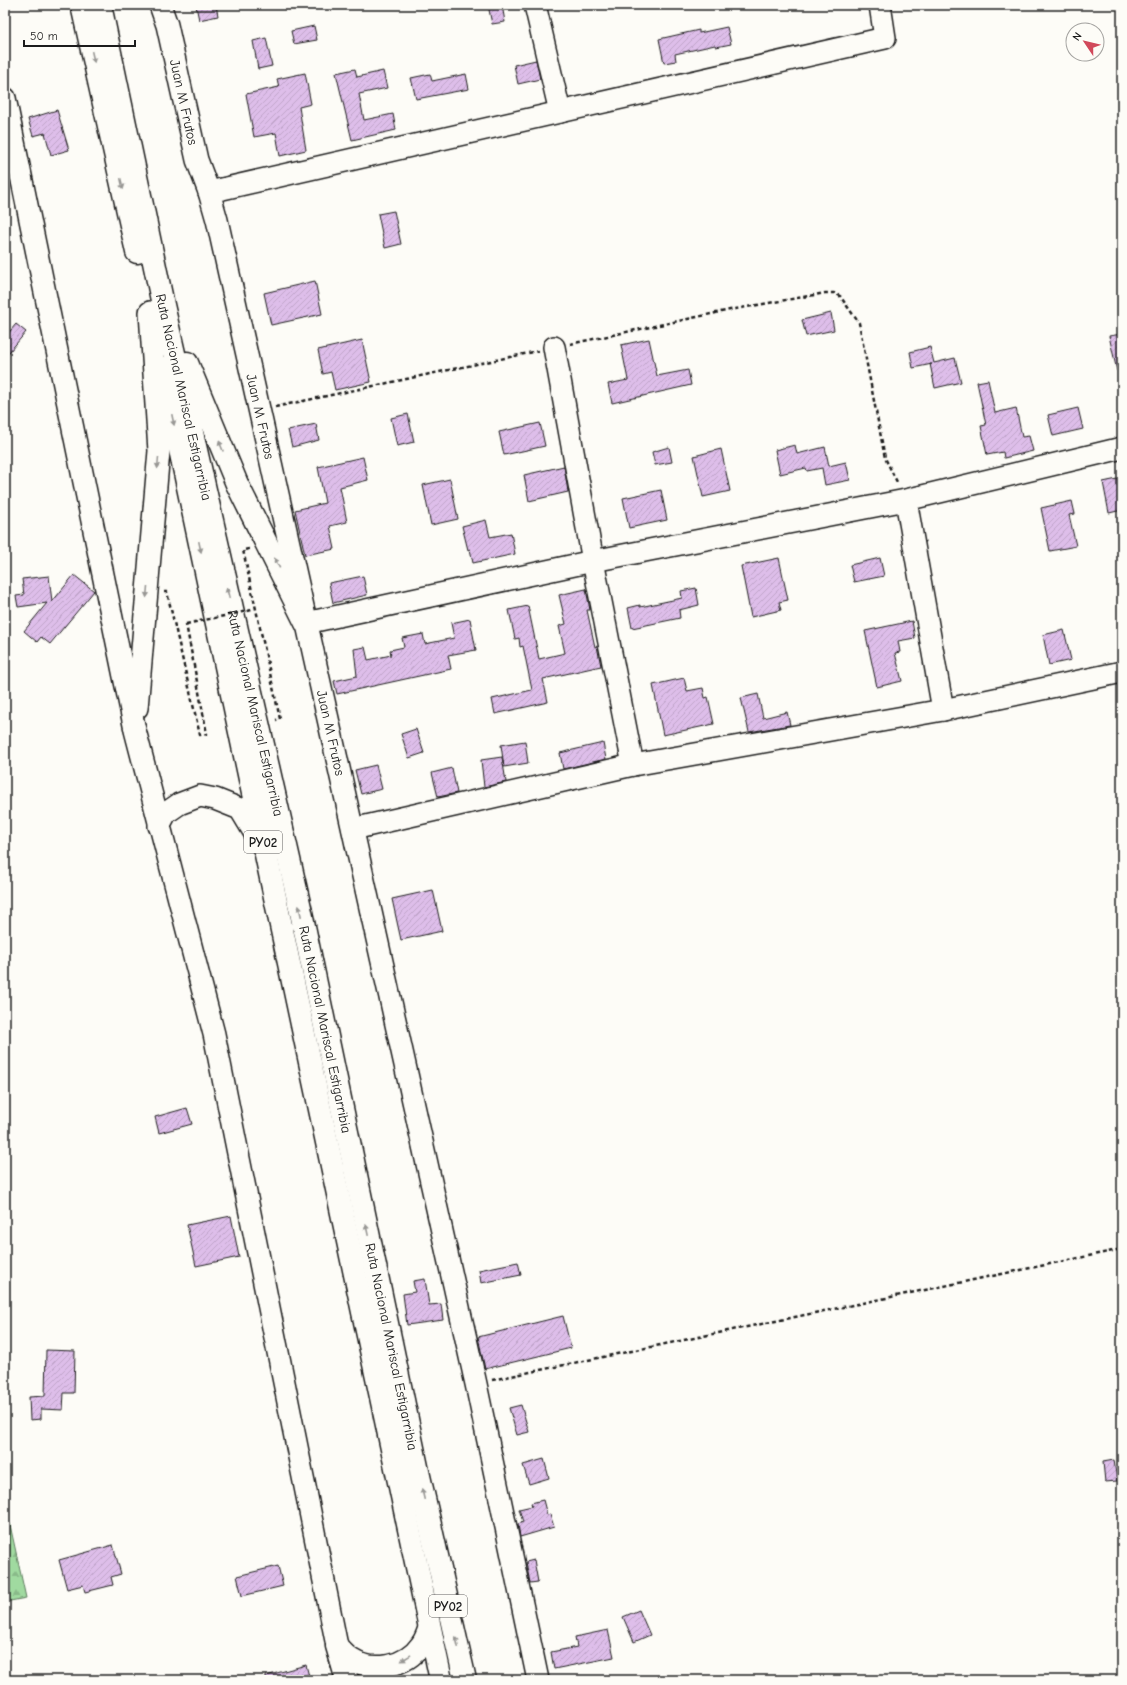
<svg xmlns="http://www.w3.org/2000/svg" width="1127" height="1685" font-family="'Comic Neue',sans-serif">
<style>
.forest{fill:url(#forest-firs);stroke:#5e7b5e}
.building{fill:url(#building-hatch);stroke:#1c1c1c}
.lines{fill:none;stroke-linecap:round;stroke-linejoin:round}
.minor-casing{stroke:#1c1c1c;stroke-width:24}
.highway-casing{stroke:#1c1c1c;stroke-width:25}
.path{stroke:#1c1c1c;stroke-width:2.5;stroke-dasharray:4 3;stroke-linecap:butt}
.minor{stroke:#fdfcf7;stroke-width:21}
.highway{stroke:#fdfcf7;stroke-width:22}
.path-bridge{stroke:#1c1c1c;stroke-width:2.5;stroke-dasharray:4 3;stroke-linecap:butt}
.oneway{fill:#989794}
.labels{text-anchor:middle;dominant-baseline:central;stroke-width:4;stroke-linejoin:round;paint-order:stroke}
.shield{fill:#fdfcf7;stroke:#605f5e;stroke-width:1}
.shield-label{font-size:13px;font-weight:bold;fill:#1c1c1c}
.street-label{font-size:14px;fill:#1c1c1c;stroke:#fdfcf7}
</style>
<defs>
<pattern id="forest-firs" width="22" height="20" patternUnits="userSpaceOnUse"><rect width="22" height="20" fill="#a0daa0"/><path d="M5 1l3.5 6h-7zM16 11l3.5 6h-7z" fill="#89ba89"/></pattern>
<pattern id="building-hatch" width="6" height="6" patternUnits="userSpaceOnUse"><rect width="6" height="6" fill="#debeea"/><path d="M-1 1l2-2M0 6l6-6M5 7l2-2" fill="none" stroke="#bea3c8"/></pattern>
</defs>
<rect width="100%" height="100%" fill="#fdfcf7"/>
<filter id="ink" filterUnits="userSpaceOnUse"><feTurbulence type="fractalNoise" baseFrequency=".025" numOctaves="2"/><feDisplacementMap in="SourceGraphic" scale="8" xChannelSelector="R" yChannelSelector="G"/><feConvolveMatrix kernelMatrix="1 2 1 2 8 2 1 2 1" color-interpolation-filters="sRGB"/></filter>
<g filter="url(#ink)">
<path class="forest" d="M5,1502L26,1598L5,1602Z"/>
<path class="building" d="M203,5H216L218,16L199,20L196,6Z
M488,5H502L505,22L492,24Z
M314,26L317,40L294,44L291,31Z
M727,27L731,44L716,47L715,45L675,54L676,61L664,63L659,39L699,30V33Z
M266,38L272,66L258,69L253,41Z
M536,60L540,79L518,84L514,65Z
M355,69L357,77L383,71L387,88L359,94L364,120L393,114L396,130L352,140L336,73Z
M305,73L311,104L299,107L306,150L280,156L276,133L254,137L246,94L279,87L277,79Z
M430,74L432,81L466,74L469,89L416,99L411,78Z
M57,110L69,150L51,155L45,133L33,136L28,119Z
M394,211L401,244L385,248L378,214Z
M315,281L322,314L271,325L264,293Z
M831,313L834,330L806,336L802,320Z
M16,324L26,332L5,357V337Z
M1122,334V370L1117,371L1109,336Z
M649,339L657,376L688,370L691,385L612,403L608,384L628,380L621,345Z
M362,340L371,382L335,390L331,372L323,374L318,350Z
M930,347L934,363L955,358L961,382L935,388L930,364H932L913,368L910,352Z
M988,380L995,413L1016,408L1022,437L1029,436L1033,451L1004,458L1003,452L987,455L981,426L986,425L977,382Z
M1078,408L1083,429L1053,436L1048,415Z
M408,414L414,442L397,446L391,418Z
M540,423L545,446L504,455L499,432Z
M316,424L319,440L292,447L288,430Z
M795,445L797,454L825,447L829,466L846,462L850,480L825,485L822,468L807,471L806,468L780,474L775,450Z
M669,447L672,462L655,465L652,452Z
M721,449L730,491L703,497L694,456Z
M363,457L368,480L340,487L347,522L330,526L335,549L305,555L295,510L325,503L318,467Z
M564,466L568,492L529,501L524,475Z
M1122,478V510L1109,513L1103,482Z
M450,479L458,519L431,525L423,485Z
M661,490L667,520L629,528L623,498Z
M1072,501L1075,514L1069,515L1076,546L1050,551L1041,508Z
M486,520L490,537L511,533L515,554L473,563L470,549L468,550L462,526Z
M779,558L788,600L779,602L781,610L751,617L741,566Z
M880,558L884,576L854,582L850,565Z
M74,575L94,591L50,644L41,637L37,642L24,631L47,603L18,607L16,596L24,595L22,579L49,576L52,602Z
M363,576L367,595L333,603L329,583Z
M696,588L699,605L679,610L680,618L632,628L628,608L640,605V607L682,598L681,591Z
M586,589L590,610H587L595,647L597,646L601,666L543,679L548,702L495,714L492,699L532,690L523,646L520,647L519,638L515,639L509,610L528,606L539,659L565,653L559,626L566,624L559,595Z
M470,619L476,650L448,655L451,669L337,694L334,681L357,676L354,649L365,647L368,660L391,655L390,650L404,647L402,638L423,634L425,644L454,638L451,623Z
M912,621L915,638L898,641L900,652L895,653L902,681L877,687L865,631Z
M1064,630L1071,660L1049,665L1043,635Z
M684,678L687,691L703,688L705,698L708,697L714,724L663,735L653,685Z
M758,694L763,718L787,712L790,725L749,732L741,698Z
M416,729L424,753L409,758L401,734Z
M525,741L528,763L504,767L501,745Z
M603,743L606,759L563,769L560,753Z
M502,757L506,782L484,787L481,760Z
M376,765L382,789L361,794L355,770Z
M452,768L457,793L438,797L432,773Z
M433,890L442,931L401,940L392,899Z
M187,1108L192,1124L159,1133L155,1117Z
M231,1216L239,1257L196,1266L187,1225Z
M518,1262L521,1275L481,1283L479,1270Z
M425,1279L429,1305L441,1304L443,1320L407,1325L403,1294L415,1292L413,1281Z
M563,1316L571,1348L485,1369L478,1337Z
M46,1350L75,1351L74,1393H64L63,1410L41,1409V1419L30,1420L29,1397L45,1396Z
M521,1405L529,1432L517,1435L509,1408Z
M544,1459L549,1478L529,1484L523,1465Z
M1114,1460L1117,1481L1105,1482L1103,1462Z
M543,1500L547,1515L550,1514L554,1527L520,1537L518,1524L523,1522L519,1509L532,1506L531,1503Z
M113,1545L121,1574L111,1577L113,1585L85,1592L83,1585L67,1589L59,1560Z
M534,1560L538,1582L530,1583L526,1562Z
M278,1566L283,1586L242,1596L237,1576Z
M639,1610L650,1635L634,1642L623,1617Z
M608,1630L614,1657L554,1669L551,1652L577,1647L575,1637Z
M306,1665L310,1680H266V1676Z"/>
<g class="lines">
<g class="minor-casing">
<g id="minor">
<path id="s1" d="M160,5L167,25L197,160L209,192L217,220L476,1384L538,1680"/>
<path d="M535,5L560,112"/>
<path d="M5,98L135,730L214,1034L337,1646C341,1650 346,1656 351,1659C373,1673 406,1667 421,1645C425,1640 427,1634 429,1628"/>
<path d="M209,192L885,38L880,5"/>
<path d="M554,347L593,561L633,765"/>
<path d="M906,500L943,710"/>
<path d="M306,623L593,561L906,500L1122,448"/>
<path d="M137,708L159,451L150,312"/>
<path d="M159,826L166,813L179,804L200,796L215,799L240,809L263,847"/>
<path d="M353,829L633,765L943,710L1122,672"/>
</g>
</g>
<g class="highway-casing">
<g id="highway">
<path d="M82,5L137,252"/>
<path id="s2" d="M100,5L163,305L301,912L417,1467L465,1680"/>
<path d="M187,363L237,484L306,623"/>
<path d="M163,369L441,1680"/>
<path d="M337,1646L347,1680"/>
</g>
</g>
<path class="path" d="M570,344L730,310L825,293H834L840,296L859,323L885,458L898,484
M275,407L538,351
M249,549L243,550L280,719L276,720
M164,592H167L200,735L207,734L186,624
M492,1380L1122,1249"/>
<use href="#minor" class="minor"/>
<use href="#highway" class="highway"/>
<path class="path-bridge" d="M186,624L252,610"/>
</g>
<defs><path id="oneway-solid" d="M-6-.8H1V-3.2L6.5 0L1 3.2V.8H-6Z"/></defs>
<g class="oneway">
<use href="#oneway-solid" transform="translate(93 57) rotate(77)"/>
<use href="#oneway-solid" transform="translate(122 184) rotate(77)"/>
<use href="#oneway-solid" transform="translate(173 420) rotate(78)"/>
<use href="#oneway-solid" transform="translate(221 446) rotate(-112)"/>
<use href="#oneway-solid" transform="translate(158 463) rotate(95)"/>
<use href="#oneway-solid" transform="translate(200 547) rotate(78)"/>
<use href="#oneway-solid" transform="translate(277 563) rotate(-117)"/>
<use href="#oneway-solid" transform="translate(147 592) rotate(95)"/>
<use href="#oneway-solid" transform="translate(228 593) rotate(-103)"/>
<use href="#oneway-solid" transform="translate(300 911) rotate(-102)"/>
<use href="#oneway-solid" transform="translate(367 1230) rotate(-102)"/>
<use href="#oneway-solid" transform="translate(423 1494) rotate(-103)"/>
<use href="#oneway-solid" transform="translate(457 1642) rotate(-103)"/>
<use href="#oneway-solid" transform="translate(406 1658) rotate(148)"/>
</g>
</g>
<g class="labels">
<g class="shield">
<rect x="244" y="831" width="38" height="22" rx="3"/>
<rect x="429" y="1595" width="38" height="22" rx="3"/>
</g>
<g class="shield-label">
<text x="263" y="842">PY02</text>
<text x="448" y="1606">PY02</text>
</g>
<g class="street-label">
<text stroke="none"><textPath href="#s1" startOffset="100">Juan M Frutos</textPath></text>
<text stroke="none"><textPath href="#s2" startOffset="401">Ruta Nacional Mariscal Estigarribia</textPath></text>
<text stroke="none"><textPath href="#s1" startOffset="424">Juan M Frutos</textPath></text>
<text stroke="none"><textPath href="#s2" startOffset="725">Ruta Nacional Mariscal Estigarribia</textPath></text>
<text stroke="none"><textPath href="#s1" startOffset="748">Juan M Frutos</textPath></text>
<text stroke="none"><textPath href="#s2" startOffset="1049">Ruta Nacional Mariscal Estigarribia</textPath></text>
<text stroke="none"><textPath href="#s2" startOffset="1373">Ruta Nacional Mariscal Estigarribia</textPath></text>
</g>
</g>
<rect width="1127" height="1685" fill="none" stroke="#fdfcf7" stroke-width="20"/>
<rect x="10" y="10" width="1107" height="1665" fill="none" stroke="#1c1c1c" stroke-width="1.5" filter="url(#ink)"/>
<g transform="translate(1085 42) rotate(305)"><circle r="19" fill="#fdfcf7" stroke="#a3a29f"/>
<path d="M0-3L7 15L0 10L-7 15Z" fill="#d1495b"/>
<text y="-6" font-size="11" font-weight="bold" text-anchor="middle" fill="#1c1c1c">N</text>
</g>
<path d="M24 40v6h111v-6" fill="none" stroke="#1c1c1c" stroke-width="2"/>
<text x="30" y="40" font-size="12" fill="#1c1c1c" stroke="#fdfcf7" stroke-width="3" paint-order="stroke">50 m</text>
</svg>
